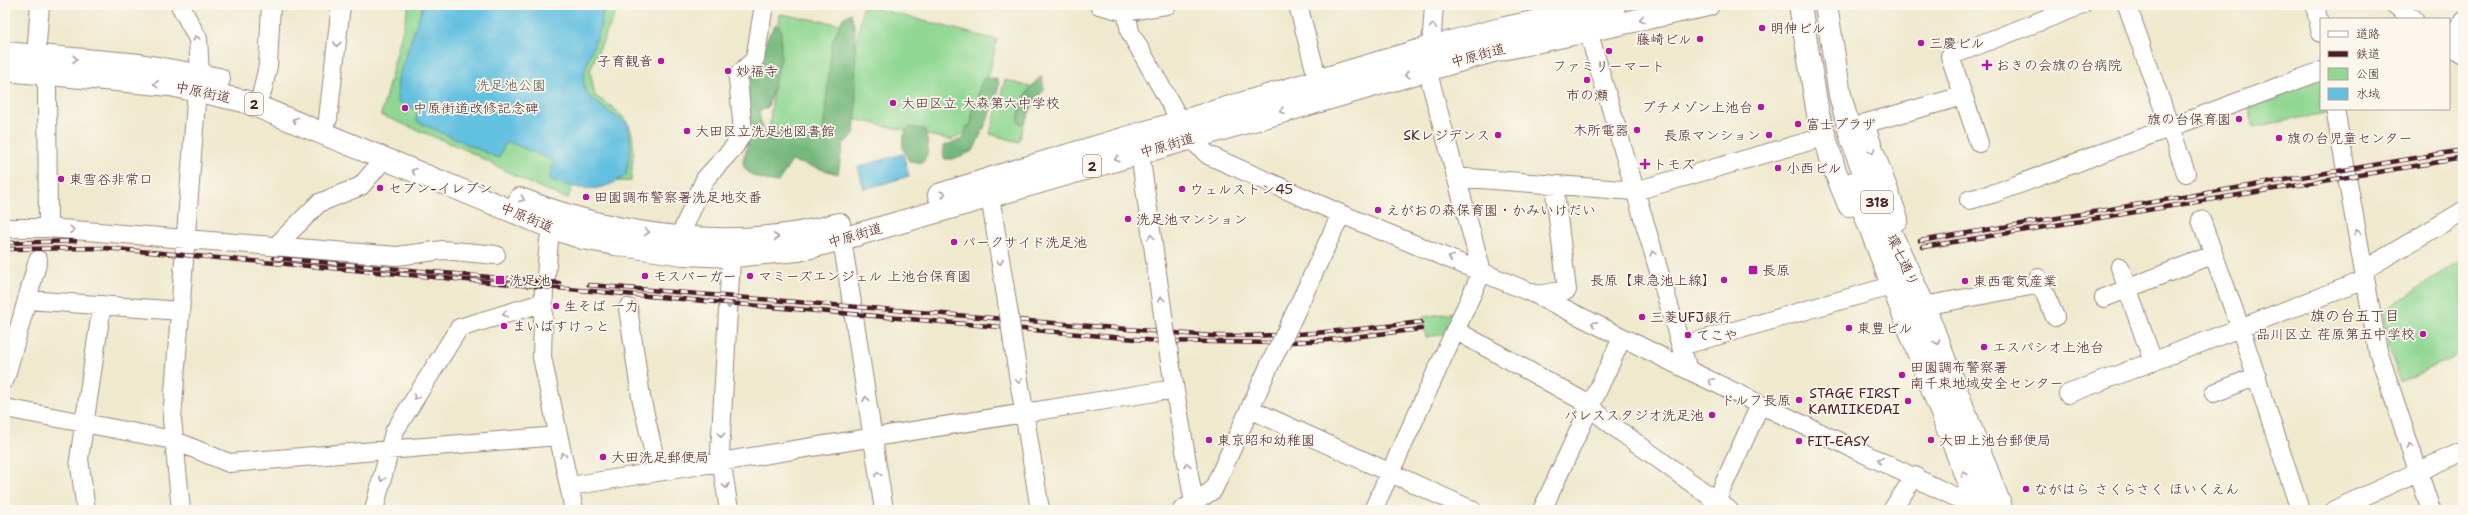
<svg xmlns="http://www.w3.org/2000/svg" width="2468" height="515" font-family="'Shantell Sans','Klee One',sans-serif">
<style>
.green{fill:#8fd792;stroke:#6c7b5e}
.forest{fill:#73b87c;stroke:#5e6c54}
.water{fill:#62c0e0;stroke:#567086}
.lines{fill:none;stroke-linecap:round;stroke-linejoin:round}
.minor-casing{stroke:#9c847c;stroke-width:20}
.major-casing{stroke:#9c847c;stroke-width:24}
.minor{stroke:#fff;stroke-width:18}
.major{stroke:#fff;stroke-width:22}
.rail-casing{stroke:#4a1f2b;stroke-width:4.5}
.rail{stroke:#fbf7ec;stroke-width:3;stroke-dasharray:9;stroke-linecap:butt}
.minor-bridge-casing{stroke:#9c847c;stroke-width:20;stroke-linecap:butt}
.minor-bridge{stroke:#fff;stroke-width:18}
.oneway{stroke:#ae9aa0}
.poi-dot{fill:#b5179e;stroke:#fbf7ec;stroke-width:1.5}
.labels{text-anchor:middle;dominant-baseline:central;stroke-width:3.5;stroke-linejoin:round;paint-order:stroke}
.shield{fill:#fbf7ec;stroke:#7f6065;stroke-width:1}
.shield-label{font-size:13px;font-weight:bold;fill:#4a1f2b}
.poi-label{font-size:14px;fill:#4a1f2b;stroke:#fbf7ec;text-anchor:start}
.street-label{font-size:14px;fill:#4a1f2b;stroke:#fbf7ec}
.park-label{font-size:14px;fill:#5f564a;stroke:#fbf7ec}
.neighbourhood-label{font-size:15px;fill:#4a1f2b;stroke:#fbf7ec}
</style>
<rect width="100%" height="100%" fill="#fbf7ec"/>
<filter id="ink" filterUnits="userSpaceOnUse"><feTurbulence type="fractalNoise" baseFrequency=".025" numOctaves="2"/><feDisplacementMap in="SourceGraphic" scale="8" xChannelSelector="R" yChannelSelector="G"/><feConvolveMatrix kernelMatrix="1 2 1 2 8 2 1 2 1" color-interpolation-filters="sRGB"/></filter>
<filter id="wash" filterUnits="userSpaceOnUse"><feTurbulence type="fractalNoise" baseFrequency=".012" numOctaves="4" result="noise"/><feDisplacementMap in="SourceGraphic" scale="16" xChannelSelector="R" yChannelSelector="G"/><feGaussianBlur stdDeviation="0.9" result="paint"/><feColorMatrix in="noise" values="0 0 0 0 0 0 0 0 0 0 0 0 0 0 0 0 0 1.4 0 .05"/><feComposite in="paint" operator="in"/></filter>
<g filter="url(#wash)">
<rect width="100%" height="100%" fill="#efe9ce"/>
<path class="green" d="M409,5H619L590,70L595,96C639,122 635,134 631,181L573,183L568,199L529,183L466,150L381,115Z
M863,5L997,40L977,126L951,140L844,117Z
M780,14L845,25L827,145L769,135Z
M2321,75V109H2330V112L2253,127L2248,101Z
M1005,80L1034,88L1019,142L990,134Z
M2463,259V352L2401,382L2391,355L2382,312Z
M1456,312L1446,334L1426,337L1422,317Z"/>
<path class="forest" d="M851,13L855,29L856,109L854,135L843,144L838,174L792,161L778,182C766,181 742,176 743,160C744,155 747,149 749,144L744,147C744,125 739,79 761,66C761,51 766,37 776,24L781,29V58L768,107L759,112L763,133L820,139L823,133L832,42L843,18Z
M1042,76L1044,90L1036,99L1025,122L1022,124L1018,122C1020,103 1027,88 1042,76Z
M996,78L999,83L995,104L973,151L953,159H944L943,146L963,139L967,126L971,125L972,111L978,99L979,89L983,79Z
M909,127L924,129C928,141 931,152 922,163L909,161C902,148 899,140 909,127Z"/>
<path class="water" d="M423,5H605C601,14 602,25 598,35C574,92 577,91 628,124L631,147L626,175C599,195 578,190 549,179L554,161L507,141L498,158L416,121L417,110L397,101L398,79Z
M903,154L909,176L864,189L858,167Z"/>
</g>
<g filter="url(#ink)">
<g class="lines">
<g class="minor-casing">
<path id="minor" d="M40,5L36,56L47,86L48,228
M180,5L198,39L200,74
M1099,5L1126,12L1167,5
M1125,5L1130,32L1190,138L1208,155L1341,214L1537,295L1688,370L1966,502L1974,500
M1298,5L1318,81
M2127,5L2186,173
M2315,5L2321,33
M2395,5L2414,19
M1584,17L1688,370
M2449,40L2463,21
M2449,44L2463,54
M1431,47L1434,5
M262,92L268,66L271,5
M2335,109L2378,351L2431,510
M328,119L341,5
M1863,124L1963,96
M1144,142L1140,153L1164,322
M1979,143L1950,56L2082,5
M1456,177L1635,191L1824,137
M990,196L1008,308
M1969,200L1995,193L2321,71
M2201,220L2240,327L2300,510
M5,228H48L397,256L443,250L496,255
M680,236L705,179L734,147L743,132L738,78L739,74L755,59L764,5
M842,239L884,510
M275,247L319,203L361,186L384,159
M2120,267L2153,362
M2364,270L2463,211
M546,277L549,240L558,216
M2038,278L2055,317
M544,289L542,357L574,510
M1537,295L1567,290L1554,185
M2104,298L2212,255
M28,300L181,311
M1924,306L2041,284
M628,308L641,397L658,472
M1288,328L1341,214
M1455,330L1581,400L1617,429L1729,510
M1013,343L1040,510
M1681,346L1891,286
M1170,361L1195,510
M5,379L38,260
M2214,393L2257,376
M2068,394L2365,280
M5,408L173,440L229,463L558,436
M1250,409L1472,510
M570,486L1174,389
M86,510L79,459L102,305
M181,510L172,419L197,89
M374,510L394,432L459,328L542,303
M729,510L720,452L732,242
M1182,510L1213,490L1271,362
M1373,510L1482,272L1427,69
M1542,510L1622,338
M1712,510L1760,405
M1892,510L1915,476
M2334,510L2463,451"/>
</g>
<g class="major-casing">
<path id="major" d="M1800,5L1818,114L1835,171L1849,205
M1826,5L1840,95L1852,140L1867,181L1924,306L2002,510
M5,53L140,65L219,79
M5,70L171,85L244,101L553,228L583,238L615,244L683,254L732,256L798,250L842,239L1493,51L1708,5
M1866,133L1897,219
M1853,183L1979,510
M939,195L1002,175L1431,47L1505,28L1615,5
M520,199C619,238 735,253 839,224"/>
</g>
<use href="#minor" class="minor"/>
<use href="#major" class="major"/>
<g class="rail-casing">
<path id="rail" d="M1920,241L2463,150
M5,243L75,241
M1923,247L2463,158
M5,249L104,248L1158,341L1275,343L1328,340L1421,329
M274,258L559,283
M589,285L1212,336C1284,337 1349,331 1421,322"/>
</g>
<use href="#rail" class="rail"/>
<g class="minor-bridge-casing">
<path id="minor-bridge" d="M1008,308L1013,343
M1164,322L1170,361
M1271,362L1288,328"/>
</g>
<use href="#minor-bridge" class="minor-bridge"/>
</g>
<defs><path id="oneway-chevron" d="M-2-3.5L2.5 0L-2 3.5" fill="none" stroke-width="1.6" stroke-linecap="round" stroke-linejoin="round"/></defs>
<g class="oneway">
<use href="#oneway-chevron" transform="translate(1642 19) rotate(168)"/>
<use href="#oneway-chevron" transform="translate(1433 26) rotate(-86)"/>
<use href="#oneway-chevron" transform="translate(196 38) rotate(-107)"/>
<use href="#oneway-chevron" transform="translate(337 44) rotate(96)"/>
<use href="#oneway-chevron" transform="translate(75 59) rotate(5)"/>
<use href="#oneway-chevron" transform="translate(1407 75) rotate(164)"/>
<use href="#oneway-chevron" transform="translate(156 84) rotate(-174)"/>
<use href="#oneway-chevron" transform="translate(1282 111) rotate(163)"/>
<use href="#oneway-chevron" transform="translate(295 120) rotate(-157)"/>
<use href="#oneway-chevron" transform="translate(1872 151) rotate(70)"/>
<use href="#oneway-chevron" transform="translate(1117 159) rotate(164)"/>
<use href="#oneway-chevron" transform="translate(414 171) rotate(-157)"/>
<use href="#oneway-chevron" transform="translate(943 194) rotate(-18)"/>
<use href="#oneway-chevron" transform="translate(522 199) rotate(22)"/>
<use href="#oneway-chevron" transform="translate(72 230) rotate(5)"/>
<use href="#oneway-chevron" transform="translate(647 232) rotate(7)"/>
<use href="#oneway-chevron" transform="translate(2357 232) rotate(-100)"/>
<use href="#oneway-chevron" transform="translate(776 237) rotate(-7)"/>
<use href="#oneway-chevron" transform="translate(1151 237) rotate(-98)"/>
<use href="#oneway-chevron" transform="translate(1653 253) rotate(-107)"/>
<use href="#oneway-chevron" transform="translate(1451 258) rotate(-157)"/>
<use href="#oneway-chevron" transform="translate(1000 262) rotate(81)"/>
<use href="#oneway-chevron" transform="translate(1161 299) rotate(-98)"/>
<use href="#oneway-chevron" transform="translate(729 306) rotate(94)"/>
<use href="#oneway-chevron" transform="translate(505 314) rotate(163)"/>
<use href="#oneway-chevron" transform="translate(1594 324) rotate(-153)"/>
<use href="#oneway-chevron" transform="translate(1937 342) rotate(70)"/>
<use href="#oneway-chevron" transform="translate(1019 381) rotate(81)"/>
<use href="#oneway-chevron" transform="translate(1711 381) rotate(-155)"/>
<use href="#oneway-chevron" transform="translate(416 397) rotate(122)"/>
<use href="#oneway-chevron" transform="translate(866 399) rotate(-99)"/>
<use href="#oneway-chevron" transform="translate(721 435) rotate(93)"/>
<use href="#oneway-chevron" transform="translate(2410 446) rotate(-109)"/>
<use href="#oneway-chevron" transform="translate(563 455) rotate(-104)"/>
<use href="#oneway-chevron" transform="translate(1880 460) rotate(-155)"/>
<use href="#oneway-chevron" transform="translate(1187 465) rotate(-100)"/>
<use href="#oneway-chevron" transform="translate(878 474) rotate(-99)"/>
<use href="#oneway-chevron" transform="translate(1964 474) rotate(-111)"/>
<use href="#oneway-chevron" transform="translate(382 479) rotate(105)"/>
<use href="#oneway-chevron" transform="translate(726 486) rotate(81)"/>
</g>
</g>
<g class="poi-dot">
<circle cx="1762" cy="28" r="4"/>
<circle cx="1700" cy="39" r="4"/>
<circle cx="1921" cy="43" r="4"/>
<circle cx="1609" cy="51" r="4"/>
<circle cx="661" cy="61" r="4"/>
<path d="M1985 59h4v4h4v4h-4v4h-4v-4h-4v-4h4z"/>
<circle cx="728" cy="71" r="4"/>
<circle cx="1587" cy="80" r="4"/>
<circle cx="893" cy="103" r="4"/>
<circle cx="1761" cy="107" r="4"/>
<circle cx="405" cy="108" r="4"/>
<circle cx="2239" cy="119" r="4"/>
<circle cx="1798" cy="124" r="4"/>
<circle cx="1637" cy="130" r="4"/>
<circle cx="687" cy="131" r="4"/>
<circle cx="1498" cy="135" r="4"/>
<circle cx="1769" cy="135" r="4"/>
<circle cx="2279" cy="138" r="4"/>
<path d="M1643 158h4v4h4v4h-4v4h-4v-4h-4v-4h4z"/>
<circle cx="1778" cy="168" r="4"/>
<circle cx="61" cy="179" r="4"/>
<circle cx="380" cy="188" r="4"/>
<circle cx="1182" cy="189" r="4"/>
<circle cx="586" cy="197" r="4"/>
<circle cx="1378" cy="210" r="4"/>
<circle cx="1128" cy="219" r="4"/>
<circle cx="954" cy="242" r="4"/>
<rect x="1748" y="265" width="10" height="10" rx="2"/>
<circle cx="645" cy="276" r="4"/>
<circle cx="750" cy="276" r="4"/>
<rect x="495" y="275" width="10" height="10" rx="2"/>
<circle cx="1724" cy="280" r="4"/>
<circle cx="1965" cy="281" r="4"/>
<circle cx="556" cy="306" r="4"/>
<circle cx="1642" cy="317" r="4"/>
<circle cx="504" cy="326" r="4"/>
<circle cx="1849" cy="328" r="4"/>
<circle cx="2423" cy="334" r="4"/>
<circle cx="1688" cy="335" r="4"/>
<circle cx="1984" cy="347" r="4"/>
<circle cx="1902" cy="375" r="4"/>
<circle cx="1799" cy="400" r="4"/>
<circle cx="1908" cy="401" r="4"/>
<circle cx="1712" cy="415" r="4"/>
<circle cx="1209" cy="440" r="4"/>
<circle cx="1931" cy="440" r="4"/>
<circle cx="1799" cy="441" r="4"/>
<circle cx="603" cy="457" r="4"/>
<circle cx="2026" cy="489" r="4"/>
</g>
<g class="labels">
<g class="shield">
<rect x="245" y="93" width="18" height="22" rx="3"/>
<rect x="1083" y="155" width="18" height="22" rx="3"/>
<rect x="1861" y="191" width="32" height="22" rx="3"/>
</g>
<g class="shield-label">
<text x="254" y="104">2</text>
<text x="1092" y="166">2</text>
<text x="1877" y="202">318</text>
</g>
<g class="poi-label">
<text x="1770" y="28">明伸ビル</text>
<text x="1692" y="39" text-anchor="end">藤崎ビル</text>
<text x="1929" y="43">三慶ビル</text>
<text x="653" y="61" text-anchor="end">子育観音</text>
<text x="1996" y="65">おきの会旗の台病院</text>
<text x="1609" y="66" text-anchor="middle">ファミリーマート</text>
<text x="736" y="71">妙福寺</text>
<text x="1587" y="95" text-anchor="middle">市の瀬</text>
<text x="901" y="103">大田区立 大森第六中学校</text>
<text x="1753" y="107" text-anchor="end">プチメゾン上池台</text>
<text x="413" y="108">中原街道改修記念碑</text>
<text x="2231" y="119" text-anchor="end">旗の台保育園</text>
<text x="1806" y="124">富士プラザ</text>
<text x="1629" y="130" text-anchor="end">木所電器</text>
<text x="695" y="131">大田区立洗足池図書館</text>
<text x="1490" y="135" text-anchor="end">SKレジデンス</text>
<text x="1761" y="135" text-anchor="end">長原マンション</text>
<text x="2287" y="138">旗の台児童センター</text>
<text x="1653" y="164">トモズ</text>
<text x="1786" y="168">小西ビル</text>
<text x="69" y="179">東雪谷非常口</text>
<text x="388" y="188">セブン-イレブン</text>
<text x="1190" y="189">ウェルストン45</text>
<text x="594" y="197">田園調布警察署洗足地交番</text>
<text x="1386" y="210">えがおの森保育園・かみいけだい</text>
<text x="1136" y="219">洗足池マンション</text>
<text x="962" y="242">パークサイド洗足池</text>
<text x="1762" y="270">長原</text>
<text x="653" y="276">モスバーガー</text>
<text x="758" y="276">マミーズエンジェル 上池台保育園</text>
<text x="509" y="280">洗足池</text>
<text x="1716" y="280" text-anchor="end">長原【東急池上線】</text>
<text x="1973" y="281">東西電気産業</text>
<text x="564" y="306">生そば 一力</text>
<text x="1650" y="317">三菱UFJ銀行</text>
<text x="512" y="326">まいばすけっと</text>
<text x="1857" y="328">東豊ビル</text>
<text x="2415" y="334" text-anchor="end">品川区立 荏原第五中学校</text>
<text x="1696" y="335">てこや</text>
<text x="1992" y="347">エスパシオ上池台</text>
<text x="1910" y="367">田園調布警察署<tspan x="1910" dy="16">南千束地域安全センター</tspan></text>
<text x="1900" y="393" text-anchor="end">STAGE FIRST<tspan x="1900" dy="16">KAMIIKEDAI</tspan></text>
<text x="1791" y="400" text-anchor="end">ドルフ長原</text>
<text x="1704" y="415" text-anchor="end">パレススタジオ洗足池</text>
<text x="1217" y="440">東京昭和幼稚園</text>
<text x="1939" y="440">大田上池台郵便局</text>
<text x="1807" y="441">FIT-EASY</text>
<text x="611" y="457">大田洗足郵便局</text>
<text x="2034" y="489">ながはら さくらさく ほいくえん</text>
</g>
<g class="street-label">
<text transform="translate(1478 55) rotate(-15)">中原街道</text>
<text transform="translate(203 92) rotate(12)">中原街道</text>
<text transform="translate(1167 145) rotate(-16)">中原街道</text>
<text transform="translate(527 217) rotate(22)">中原街道</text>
<text transform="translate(855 235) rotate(-16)">中原街道</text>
<text transform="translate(1903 260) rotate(65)">環七通り</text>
</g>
<g class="park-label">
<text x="511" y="85">洗足池公園</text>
</g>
<g class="neighbourhood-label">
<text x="2355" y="316">旗の台五丁目</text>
</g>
</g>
<rect width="2468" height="515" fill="none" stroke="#fbf7ec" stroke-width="20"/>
<rect x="2320" y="18" width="130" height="92" fill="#fbf7ec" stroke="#b4a19f"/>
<rect x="2328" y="31" width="20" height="6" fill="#ffffff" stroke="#b4a19f"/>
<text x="2356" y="38" font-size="12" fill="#4a1f2b">道路</text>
<rect x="2328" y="51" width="20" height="6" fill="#4a1f2b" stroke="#b4a19f"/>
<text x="2356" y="58" font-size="12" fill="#4a1f2b">鉄道</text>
<rect x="2328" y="68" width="20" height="12" fill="#8fd792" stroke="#b4a19f"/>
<text x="2356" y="78" font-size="12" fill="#4a1f2b">公園</text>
<rect x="2328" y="88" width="20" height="12" fill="#62c0e0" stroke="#b4a19f"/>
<text x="2356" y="98" font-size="12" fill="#4a1f2b">水域</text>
</svg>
